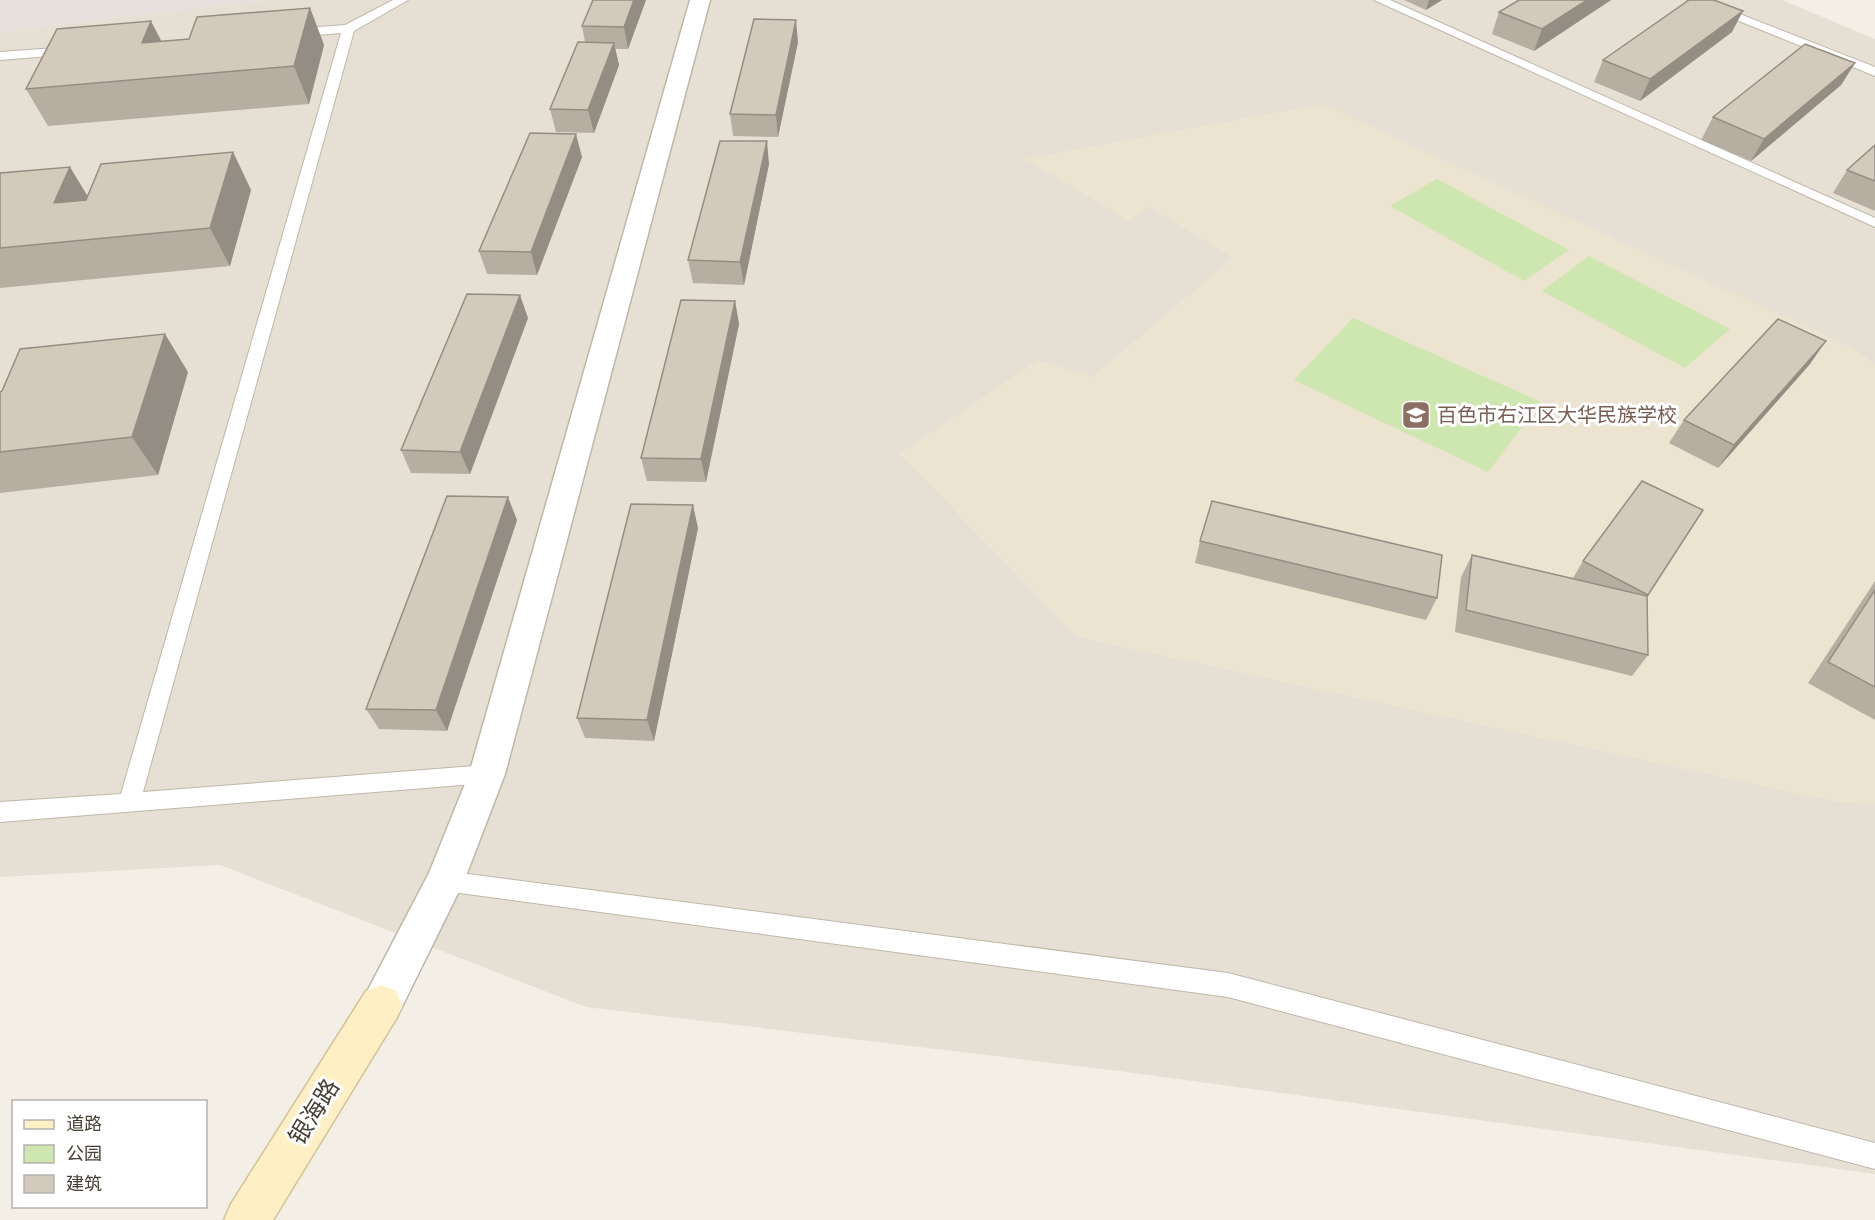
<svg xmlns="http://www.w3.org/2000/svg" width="1875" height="1220" font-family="'Roboto Condensed','Noto Sans SC',sans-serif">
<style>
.residential{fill:#e6e0d4}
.industrial{fill:#e5e0db}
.education{fill:#ece4d0}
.green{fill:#cee6af}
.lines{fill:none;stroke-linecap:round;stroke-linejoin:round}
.lane-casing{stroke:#beb6a9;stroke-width:2}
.street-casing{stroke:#beb6a9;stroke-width:3}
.secondary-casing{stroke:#d2c296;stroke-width:3}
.lane{fill:#fff;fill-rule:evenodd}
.street{fill:#fff;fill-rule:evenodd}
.secondary{fill:#feefc5;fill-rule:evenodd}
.wall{fill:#b6aea1}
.shaded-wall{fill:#948d83}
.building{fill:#d4cabb;stroke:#948d83;stroke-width:1.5}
.labels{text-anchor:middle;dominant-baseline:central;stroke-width:6;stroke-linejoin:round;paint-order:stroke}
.education-label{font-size:20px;fill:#785e54;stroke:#fff;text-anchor:start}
.near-street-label{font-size:24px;fill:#453f35;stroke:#fff}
</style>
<rect width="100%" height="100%" fill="#f3efe6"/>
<path class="residential" d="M265,0H1782L1875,39V1174L1119,1071L586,1007L220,865L0,877V32Z"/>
<path class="industrial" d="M0,0H265L0,32Z"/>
<path class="education" d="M1322,104L1854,349L1875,364V804L1832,801L1077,637L900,454L1038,360L1092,377L1233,258L1150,207L1128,220L1025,159Z"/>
<path class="green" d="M1437,179L1569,250L1524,281L1390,206Z
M1589,256L1730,329L1685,368L1542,291Z
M1353,318L1541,402L1488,472L1294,380Z"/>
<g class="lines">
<g class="lane-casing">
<path id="lane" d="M393,0H408L354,31L143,792L487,765L495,767L498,774L495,781L487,783L0,822V802L121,794L341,33L293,37L287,33L293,29L345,25Z
M1374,0H1390L1875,218V227Z
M1687,0H1704L1875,67V76Z
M69,47L74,48L75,51L74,54L0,60V52Z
M445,871L1228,973L1875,1143V1169L1228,997L445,891L437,888L434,881L437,874Z"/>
</g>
<g class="street-casing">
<path id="street" d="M690,0H710L505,774L464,881L396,1019L381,1025L366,1019L360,1005L429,873L469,774Z"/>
</g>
<g class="secondary-casing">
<path id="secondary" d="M381,985L396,991L402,1005L396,1019L273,1220H224L231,1204L366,991Z"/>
</g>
<use href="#lane" class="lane"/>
<use href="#street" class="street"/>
<use href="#secondary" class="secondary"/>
</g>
<path class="wall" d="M646,0L628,49H615L619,65L594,133L556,132L550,109L585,42L582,26Z
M1404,0H1442L1426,10Z
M1519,0H1611L1534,51L1492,34L1499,12Z
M310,8L324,45L309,104L48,126L26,89L161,41L189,39Z
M1732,32L1640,101L1594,82L1603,60Z
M798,42L778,137L733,136L730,114Z
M1855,63L1841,85L1751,161L1701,140L1713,117Z
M1875,145V211L1833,193L1847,170Z
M233,152L251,190L230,266L0,288V173L88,195Z
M582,157L537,275L487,274L479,251Z
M769,164L744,285L693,283L688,260Z
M735,301L739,324L706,482L647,481L641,458Z
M528,318L470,474L411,473L401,450Z
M1810,364L1718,468L1669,443L1684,420Z
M188,372L158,475L0,493V392Z
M1703,510L1647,596L1648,655L1632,676L1455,632L1461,577L1472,555L1573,578L1583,561Z
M517,520L447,731L379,729L366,709Z
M698,528L654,741L585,738L577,718Z
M1200,541L1437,598L1426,620L1195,563Z
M1875,581V720L1808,683Z"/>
<path class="shaded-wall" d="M634,0H646L628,49L624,27Z
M1429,0H1442L1426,10Z
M1587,0H1611L1534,51L1542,29Z
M310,8L324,45L309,104L294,66Z
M1743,11L1732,32L1640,101L1650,79Z
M796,20L798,42L778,137L776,115Z
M151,21L170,58L142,43Z
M614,43L619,65L594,133L588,110Z
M1855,63L1841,85L1751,161L1764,139Z
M576,134L582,157L537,275L531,252Z
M767,141L769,164L744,285L740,262Z
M233,152L251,190L230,266L210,228Z
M70,167L93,205L78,241L54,203Z
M520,295L528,318L470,474L460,452Z
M735,301L739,324L706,482L701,459Z
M165,334L188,372L158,475L132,437Z
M1826,341L1810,364L1718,468L1734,445Z
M508,497L517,520L447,731L436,710Z
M693,505L698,528L654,741L647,720Z"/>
<path class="building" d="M593,0H634L624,27L582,26Z
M1519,0H1587L1542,29L1499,12Z
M1689,0H1714L1743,11L1650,79L1603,60Z
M310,8L294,66L26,89L57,29L151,21L142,43L189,39L197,17Z
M754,19L796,20L776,115L730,114Z
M578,42L614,43L588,110L550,109Z
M1805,44L1855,63L1764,139L1713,117Z
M530,133L576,134L531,252L479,251Z
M720,141H767L740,262L688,260Z
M1875,145V181L1847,170Z
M233,152L210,228L0,248V173L70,167L54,203L86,200L101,164Z
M467,294L520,295L460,452L401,450Z
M681,300L735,301L701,459L641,458Z
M1778,319L1826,341L1734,445L1684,420Z
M165,334L132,437L0,452V392L2,391L20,349Z
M1642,481L1703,510L1648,595L1583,561Z
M447,496L508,497L436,710L366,709Z
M1212,501L1442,555L1437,598L1200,541Z
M631,504L693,505L647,720L577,718Z
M1472,555L1647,596L1648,655L1466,610Z
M1875,590V687L1828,662Z"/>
<defs>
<g id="school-square" transform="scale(1.5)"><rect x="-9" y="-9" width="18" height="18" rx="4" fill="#8d6e63" stroke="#fff"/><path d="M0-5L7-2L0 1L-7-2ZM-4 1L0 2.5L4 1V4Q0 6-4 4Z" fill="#fff"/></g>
</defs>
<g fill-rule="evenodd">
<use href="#school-square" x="1416" y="415"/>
</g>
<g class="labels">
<g class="education-label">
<text x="1437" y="415">百色市右江区大华民族学校</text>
</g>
<g class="near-street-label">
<text transform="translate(314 1112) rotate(-58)">银海路</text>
</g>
</g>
<rect x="12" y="1100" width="195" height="108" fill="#ffffff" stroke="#b5b2ae" stroke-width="1.5"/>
<rect x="24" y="1120" width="30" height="9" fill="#feefc5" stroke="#b5b2ae" stroke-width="1.5"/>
<text x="66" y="1130" font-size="18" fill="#453f35">道路</text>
<rect x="24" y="1145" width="30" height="18" fill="#cee6af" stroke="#b5b2ae" stroke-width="1.5"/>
<text x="66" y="1160" font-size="18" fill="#453f35">公园</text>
<rect x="24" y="1175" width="30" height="18" fill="#d4cabb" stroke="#b5b2ae" stroke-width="1.5"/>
<text x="66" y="1190" font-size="18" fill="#453f35">建筑</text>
</svg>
